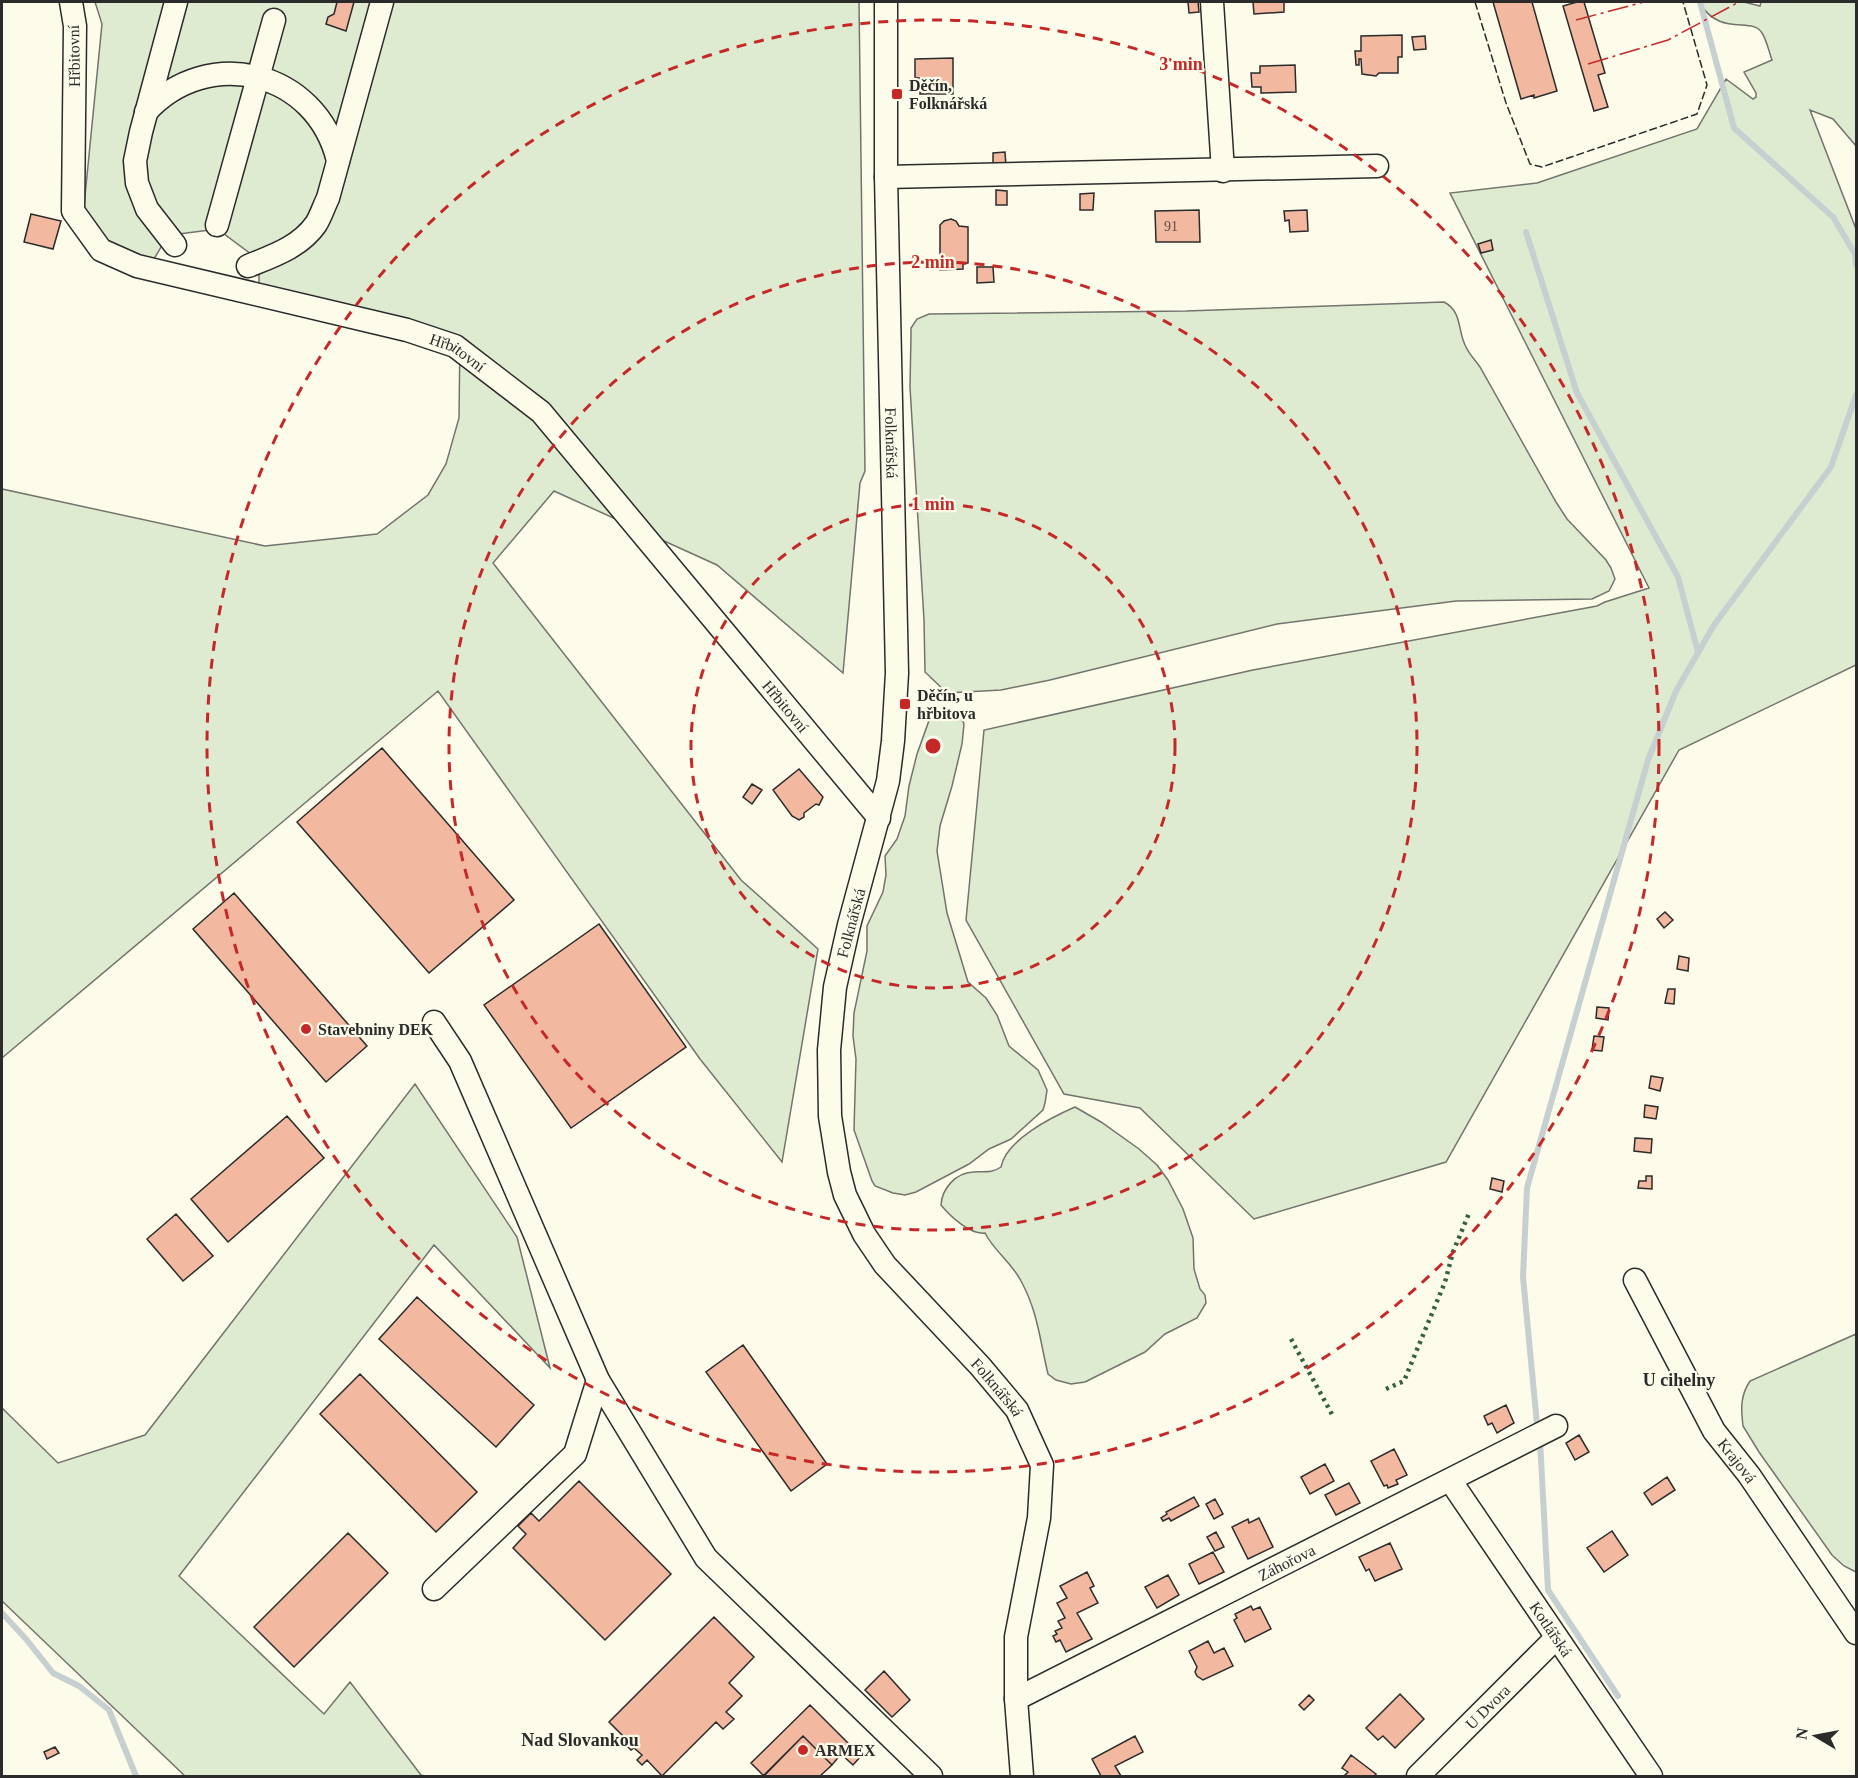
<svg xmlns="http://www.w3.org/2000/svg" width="1858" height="1778" font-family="'Times New Roman',serif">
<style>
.green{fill:#deebd1;stroke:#74746e;stroke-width:1.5}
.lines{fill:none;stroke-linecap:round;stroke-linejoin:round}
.stream{stroke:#c7d0d0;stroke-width:6}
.building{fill:#f2b8a0;stroke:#2b2b2b;stroke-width:1.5}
.minor-casing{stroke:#2b2b2b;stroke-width:25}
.minor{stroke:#fdfbea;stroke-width:22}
.hedge{stroke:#34623c;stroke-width:4.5;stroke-dasharray:3 4.5;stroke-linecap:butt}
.fence{stroke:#2b2b2b;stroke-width:1.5;stroke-dasharray:8 3;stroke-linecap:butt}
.power{stroke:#c62828;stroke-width:1.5;stroke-dasharray:21 4.5 3 4.5;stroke-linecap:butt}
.ring{fill:none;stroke:#c62828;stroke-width:3;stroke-dasharray:10 8}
.poi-dot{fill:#c62828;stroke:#fdfbea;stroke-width:2}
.labels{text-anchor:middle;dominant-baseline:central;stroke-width:4.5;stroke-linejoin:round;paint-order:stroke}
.number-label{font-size:14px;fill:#5d4e48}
.street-label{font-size:16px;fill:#2b2b2b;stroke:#fdfbea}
.poi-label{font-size:16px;font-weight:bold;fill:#2b2b2b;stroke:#fdfbea;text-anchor:start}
.neighbourhood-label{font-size:18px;font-weight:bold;fill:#2b2b2b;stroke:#fdfbea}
.centre{fill:#c62828;stroke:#fdfbea;stroke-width:3}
.ring-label{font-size:18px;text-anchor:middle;font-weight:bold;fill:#c62828;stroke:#fdfbea;stroke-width:4.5;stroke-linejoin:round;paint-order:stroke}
</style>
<rect width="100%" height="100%" fill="#fdfbea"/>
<path class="green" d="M95,2H859L865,471L860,483L843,673L717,565L554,491L493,563L741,880L818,949L782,1162L700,1059L438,691L2,1058V489L265,546L377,534L428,495L446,464L459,418L460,336L259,284V266L255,257L224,234L210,230L171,235L164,242L154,259C116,251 99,242 84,206L102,24Z
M1699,2H1744L1760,6L1761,2H1856V146L1833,119L1810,110L1856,229V665L1679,750L1446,1162L1254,1219L1140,1108L1064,1094L966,920L984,730L1253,670L1597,606L1605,602L1649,588L1450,193L1537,183L1697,129L1726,79L1753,99L1756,97V93L1744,72L1772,60C1769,52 1767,41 1762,33C1752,16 1720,38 1699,2Z
M1444,302C1463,312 1457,331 1466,347C1469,354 1476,361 1480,367L1556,502L1567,519L1606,560L1611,568L1615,579L1609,591L1592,599L1456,601L1277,624L1050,680L1001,690L947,693L925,672L924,620L910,387L911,335V328L917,319L929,314L1186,311Z
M944,712L959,713L964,724L962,744L952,786L940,826L937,851L947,913L968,982L986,998L997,1015L1009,1046L1038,1070L1047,1090L1045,1103L1043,1110L1011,1139L989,1149L969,1164L916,1192L905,1195L893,1193L875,1186L872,1181L854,1130L856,1059L853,1036L854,1013L867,951V926L883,892L886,875L885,856L897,839L905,816L909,786L917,754L931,715Z
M415,1084L517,1237L550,1368L434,1245L179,1576L324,1714L350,1682L421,1775L425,1776H185L2,1601V1408L58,1463L145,1435Z
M1075,1107L1101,1122L1139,1149L1157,1165L1168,1180L1183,1209L1193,1238L1194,1269L1200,1289L1205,1295L1206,1303L1197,1318L1165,1334L1145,1352L1085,1382L1071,1384L1056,1380L1048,1374C1040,1341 1038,1312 1021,1281C1012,1263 994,1251 985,1233C970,1235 950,1216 941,1205C942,1189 955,1173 973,1172C984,1171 991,1174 1001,1167C1006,1140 1052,1117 1075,1107Z
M1856,1334V1572L1844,1566L1832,1555L1759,1452L1743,1426C1741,1409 1740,1396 1750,1381Z"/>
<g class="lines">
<path class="stream" d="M1700,2L1734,128L1833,217L1855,254L1856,265
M1526,232L1577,393L1678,577L1698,652
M1537,1424L1523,1277L1527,1188L1648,760L1676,691L1714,625L1831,467L1856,395
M1540,1440L1548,1590L1618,1696
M2,1613L26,1639L53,1673L79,1686L109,1710L136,1776"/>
</g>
<path class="building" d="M337,2H354L346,31L326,24L328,17L334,14Z
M1188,2H1198L1199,12L1189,13Z
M1253,2H1284V12L1254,14Z
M1493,2H1532L1557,91L1534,98V95L1521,99Z
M1577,2H1584L1605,73L1598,75L1608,107L1594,111L1563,6Z
M1402,35V57H1398V73H1379L1376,76L1362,74L1361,59H1359V65H1356L1355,51H1361V36Z
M1425,36L1426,49L1414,50L1412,37Z
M953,58V94H920V78H915V59Z
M1295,65L1296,92L1261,93V87H1252L1251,73H1260V66Z
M1005,152L1006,166H993V153Z
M996,190L1007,191V205H996Z
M1094,193L1093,210H1080V194Z
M1199,210L1200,242H1156L1155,211Z
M1307,210L1308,231L1290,232L1289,220L1285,221L1284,211Z
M31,214L61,221L53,249L24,242Z
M951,219L956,221L959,226L968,227V263L963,264V269L940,270V225L944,221Z
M1491,240L1493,250L1481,253L1478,244Z
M977,267H993L994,282L977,283Z
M382,748L514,900L429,973L297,822Z
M799,769L823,797L819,805L816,804L804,813V817L799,820L792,816L773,790Z
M752,784L762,790L752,804L743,797Z
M234,893L367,1046L326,1082L193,929Z
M1665,912L1673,920L1664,928L1657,919Z
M599,924L686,1047L571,1128L484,1005Z
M1679,956L1689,958L1688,971L1677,969Z
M1668,989H1675L1674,1004L1665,1003Z
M1597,1007L1609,1008L1608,1020L1596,1018Z
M1594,1036L1604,1037L1602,1051L1592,1050Z
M1651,1076L1663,1078L1660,1091L1649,1088Z
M1645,1105L1658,1107L1656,1119L1644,1117Z
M287,1116L324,1158L228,1242L191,1199Z
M1635,1138L1652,1139L1651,1153L1634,1151Z
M1646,1176H1652V1189L1638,1188L1639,1181H1646Z
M1492,1178L1504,1181L1502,1192L1490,1189Z
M176,1214L213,1256L183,1281L147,1239Z
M417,1297L534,1405L496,1447L379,1339Z
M743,1345L827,1464L791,1491L706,1372Z
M360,1374L477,1492L436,1532L320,1414Z
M1506,1405L1514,1423L1497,1433L1492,1423L1488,1425L1484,1416Z
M1579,1435L1589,1452L1575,1460L1566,1443Z
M1394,1449L1407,1475L1396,1480L1398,1484L1388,1488L1387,1485L1384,1486L1371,1461Z
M1325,1464L1334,1481L1310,1494L1301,1477Z
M1667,1477L1675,1490L1652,1505L1644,1493Z
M579,1481L671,1574L605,1640L513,1548L526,1534L518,1526L531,1513L539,1521Z
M1349,1483L1360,1503L1336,1515L1325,1495Z
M1194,1497L1199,1506L1171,1521L1169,1518L1163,1521L1161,1518L1167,1514L1166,1512Z
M1215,1499L1223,1514L1214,1519L1206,1504Z
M1259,1518L1273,1547L1248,1559L1232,1527L1248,1519L1249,1523Z
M1612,1531L1628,1555L1604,1572L1587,1548Z
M1216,1532L1224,1547L1215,1551L1207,1537Z
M348,1533L388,1573L294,1667L254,1627Z
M1390,1543L1402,1569L1375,1581L1369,1569L1366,1571L1359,1557Z
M1213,1552L1224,1572L1199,1584L1189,1564Z
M1087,1572L1094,1586L1090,1588L1098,1603L1077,1613L1092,1639L1066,1652L1060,1640L1056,1642L1053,1636L1057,1634L1055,1631L1062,1628L1058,1621L1065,1618L1057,1603L1067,1598L1060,1586Z
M1168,1575L1179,1595L1157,1608L1145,1587Z
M1251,1606L1253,1610L1260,1607L1271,1629L1245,1642L1234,1620L1237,1618L1235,1614Z
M714,1617L754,1657L729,1683L742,1696L726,1712L734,1719L723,1729L716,1722L662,1776L647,1760L642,1765L637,1760L642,1755L634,1748L631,1750L621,1740L624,1737L609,1722Z
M1208,1641L1214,1653L1224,1648L1233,1666L1203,1680L1197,1676L1195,1672L1197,1667L1189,1651Z
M884,1671L910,1700L892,1717L865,1690Z
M1400,1694L1424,1719L1395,1748L1383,1736L1378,1740L1366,1728Z
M1309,1695L1314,1700L1304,1710L1299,1705Z
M810,1705L861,1756L853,1765L841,1754L832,1765L803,1736L764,1776L751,1763Z
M803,1736L832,1765L820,1776H763Z
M1135,1736L1143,1752L1115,1766L1121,1776H1101L1092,1759Z
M55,1747L59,1753L47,1759L44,1752Z
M1351,1755L1376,1774L1374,1776H1344L1348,1772L1342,1768Z"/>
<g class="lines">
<g class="minor-casing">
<g id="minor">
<path id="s1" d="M71,2L75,26L73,211L101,250L137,266L407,330L455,346L541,412L879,818"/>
<path id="s2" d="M886,2V177L897,673L893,741L888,781L849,925L835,987L829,1050L830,1116L839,1172L845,1195L864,1234L885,1265L980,1366L1017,1410L1042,1465L1039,1518L1016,1637V1699L1022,1776"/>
<path d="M1212,2L1223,171"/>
<path d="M146,112C208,44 317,71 338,161"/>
<path d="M886,177L1377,166"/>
<path d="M217,225L274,20"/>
<path d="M175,245L147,209L137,183L135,161L141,132L176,2"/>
<path d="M248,266C273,256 300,247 316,224C321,216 324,206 328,198L382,2"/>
<path d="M434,1022L460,1061L598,1380L706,1558L931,1776"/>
<path id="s3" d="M1635,1280L1714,1431L1749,1475L1856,1633"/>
<path id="s4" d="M1450,1480L1651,1776"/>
<path d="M434,1589L575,1454L598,1380"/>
<path id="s5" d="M1016,1699L1556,1426"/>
<path id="s6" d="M1418,1776L1556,1638"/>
</g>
</g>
<use href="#minor" class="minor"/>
<path class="hedge" d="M1291,1339L1334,1418
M1386,1389L1404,1381L1445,1282L1453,1252L1470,1211"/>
<path class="fence" d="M1475,2L1506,103L1530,164L1542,167L1697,114L1707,85L1683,2"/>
<path class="power" d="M1576,20L1644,2
M1588,64L1668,40L1739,2"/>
</g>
<g class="ring">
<circle cx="933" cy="746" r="242"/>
<circle cx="933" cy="746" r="484"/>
<circle cx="933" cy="746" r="726"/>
</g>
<g class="poi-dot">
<rect x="891" y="88" width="12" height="12" rx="3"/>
<rect x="899" y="698" width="12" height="12" rx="3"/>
<circle cx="306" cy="1029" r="6"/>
<circle cx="803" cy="1750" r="6"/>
</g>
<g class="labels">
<g class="number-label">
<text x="1171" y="226">91</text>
</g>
<g class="street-label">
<text transform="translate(74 56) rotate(-91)">Hřbitovní</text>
<text stroke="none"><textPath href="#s1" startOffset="630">Hřbitovní</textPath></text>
<text stroke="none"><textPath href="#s2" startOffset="441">Folknářská</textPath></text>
<text stroke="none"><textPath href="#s1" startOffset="1116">Hřbitovní</textPath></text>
<text transform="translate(851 923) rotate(-75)">Folknářská</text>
<text stroke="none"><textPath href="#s2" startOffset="1449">Folknářská</textPath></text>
<text stroke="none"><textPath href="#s3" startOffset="208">Krajová</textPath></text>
<text stroke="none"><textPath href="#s5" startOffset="303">Záhořova</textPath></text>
<text stroke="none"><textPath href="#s4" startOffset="180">Kotlářská</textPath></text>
<text stroke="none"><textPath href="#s6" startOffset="98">U Dvora</textPath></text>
</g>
<g class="poi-label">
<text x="909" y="85">Děčín,<tspan x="909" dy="18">Folknářská</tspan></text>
<text x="917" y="695">Děčín, u<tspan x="917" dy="18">hřbitova</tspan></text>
<text x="318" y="1029">Stavebniny DEK</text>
<text x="815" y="1750">ARMEX</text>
</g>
<g class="neighbourhood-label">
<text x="1679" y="1380">U cihelny</text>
<text x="580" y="1740">Nad Slovankou</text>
</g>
</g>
<circle cx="933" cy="746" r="9" class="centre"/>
<g class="ring-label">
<text x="1181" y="70">3 min</text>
<text x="933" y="268">2 min</text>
<text x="933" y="510">1 min</text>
</g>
<rect width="1858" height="1778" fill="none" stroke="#2b2b2b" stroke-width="6"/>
<g transform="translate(1816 1736) rotate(280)" stroke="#fdfbea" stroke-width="4.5" paint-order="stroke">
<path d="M0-4.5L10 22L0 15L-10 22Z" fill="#2b2b2b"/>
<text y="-9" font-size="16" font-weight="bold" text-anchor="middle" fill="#2b2b2b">N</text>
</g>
</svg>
